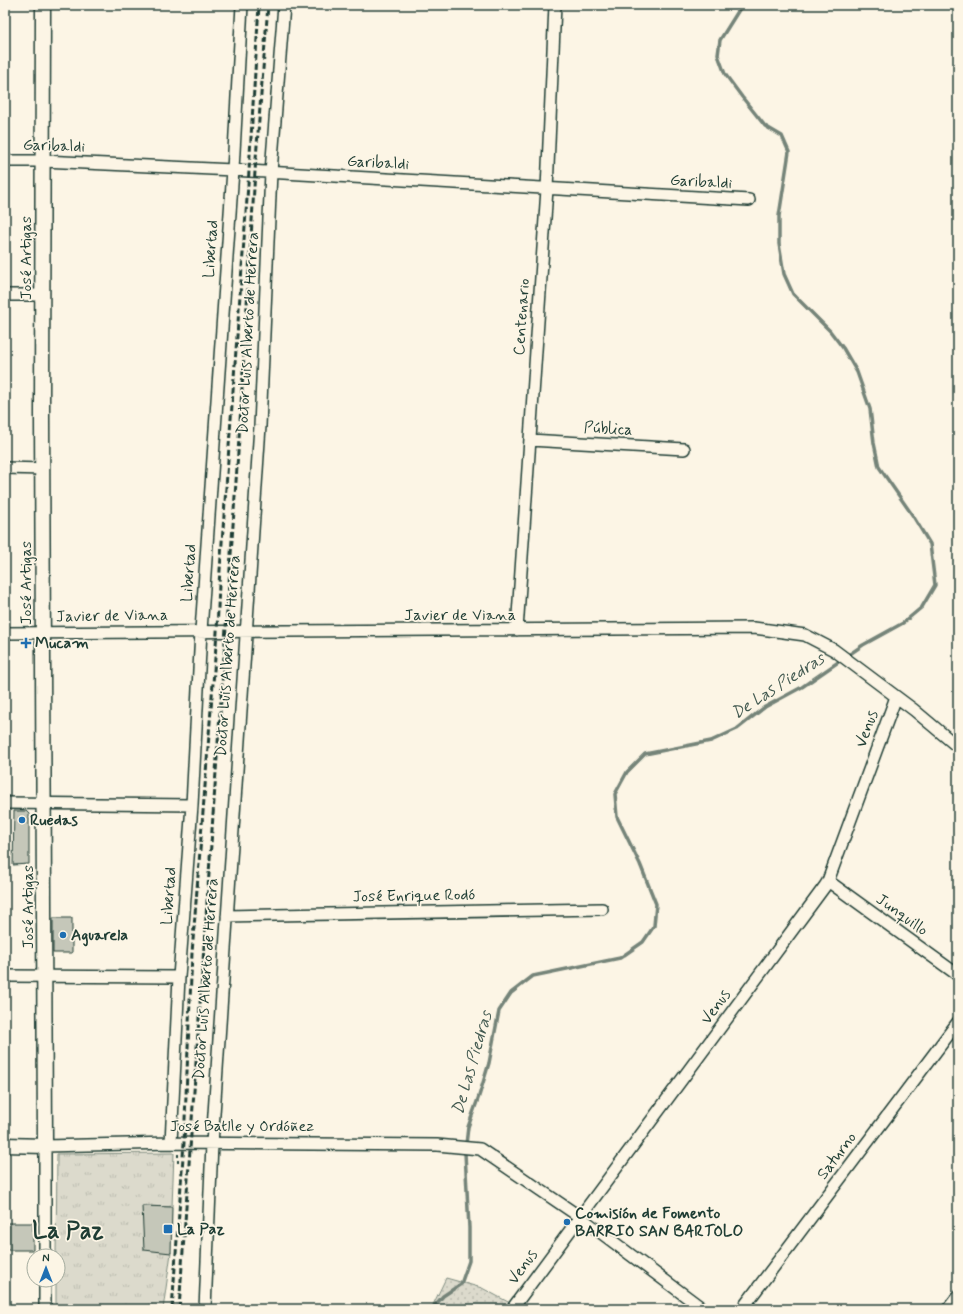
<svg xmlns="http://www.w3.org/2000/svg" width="963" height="1314" font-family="Mynerve,sans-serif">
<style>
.grass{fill:url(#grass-dots);stroke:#7e8c80}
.park{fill:url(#park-tufts);stroke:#7e8c80}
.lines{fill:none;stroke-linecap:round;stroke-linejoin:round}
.stream{stroke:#758479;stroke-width:3.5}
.building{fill:#c5c7b9;stroke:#1f3d34}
.minor-casing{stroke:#1f3d34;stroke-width:14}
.tertiary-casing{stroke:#1f3d34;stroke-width:17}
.path{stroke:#1f3d34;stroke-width:2;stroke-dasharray:3 3;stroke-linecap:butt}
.minor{stroke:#fcf5e5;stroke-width:11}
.tertiary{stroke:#fcf5e5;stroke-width:14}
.rail{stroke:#1f3d34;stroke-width:3;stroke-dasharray:6 3;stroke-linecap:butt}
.poi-dot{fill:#1f6fb2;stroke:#fcf5e5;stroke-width:1.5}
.labels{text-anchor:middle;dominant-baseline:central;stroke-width:3.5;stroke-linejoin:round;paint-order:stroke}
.street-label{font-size:16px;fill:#1f3d34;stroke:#fcf5e5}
.poi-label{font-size:16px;font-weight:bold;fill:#1f3d34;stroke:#fcf5e5;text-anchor:start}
.water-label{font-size:17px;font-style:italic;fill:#435a51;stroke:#fcf5e5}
.town-label{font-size:24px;font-weight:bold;fill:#1f3d34;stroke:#fcf5e5}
</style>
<defs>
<pattern id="grass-dots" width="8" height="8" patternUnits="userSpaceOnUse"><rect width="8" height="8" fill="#dcdacc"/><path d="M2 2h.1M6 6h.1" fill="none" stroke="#bcbcb0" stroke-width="1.8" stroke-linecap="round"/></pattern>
<pattern id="park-tufts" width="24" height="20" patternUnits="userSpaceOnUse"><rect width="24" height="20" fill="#dcdacc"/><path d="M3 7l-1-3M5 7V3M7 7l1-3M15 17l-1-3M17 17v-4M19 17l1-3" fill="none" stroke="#bcbcb0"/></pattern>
</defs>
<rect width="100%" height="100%" fill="#fcf5e5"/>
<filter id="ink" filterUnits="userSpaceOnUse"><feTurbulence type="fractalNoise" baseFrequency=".025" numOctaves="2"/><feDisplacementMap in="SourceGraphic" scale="8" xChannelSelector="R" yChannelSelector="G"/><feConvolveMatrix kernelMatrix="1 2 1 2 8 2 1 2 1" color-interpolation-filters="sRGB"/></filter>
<g filter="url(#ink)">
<path class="grass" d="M446,1278L482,1288L510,1303L517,1309H431Z"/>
<path class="park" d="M174,1153L172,1207L143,1206L171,1253L163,1309H56V1280H58V1256H56L57,1154Z"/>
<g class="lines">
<path class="stream" d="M432,1309L443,1296L461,1284L469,1261V1228L465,1153L468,1127L479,1096L489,1063L499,1011L511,993L533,976L620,958L643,942L654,926L656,904L640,864L617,817L615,794L627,772L645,754L711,741L737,729L765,707L802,687L863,645L903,623L922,607L935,585L930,544L913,516L879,467L874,443L870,409L857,372L843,348L830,331L793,294L784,274L779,244V216L789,152L782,136L765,126L742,97L725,74L718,55L720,40L742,5"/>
</g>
<path class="building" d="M14,811H26L29,814V864L13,865Z
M53,918H72V953H53Z
M142,1206L172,1207L171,1253L144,1250Z
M5,1223H33V1250H5Z"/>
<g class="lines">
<g class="minor-casing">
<path id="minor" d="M5,161H43L233,170L749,200
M5,295H43
M530,440L684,449
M5,468L43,469
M517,630L547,189L555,5
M5,633L754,628L805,635L834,650L914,710L958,747
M5,803L192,805
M828,881L958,975
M227,916L602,909
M5,976L179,977
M171,1143L179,977L192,805L201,631L233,170L242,5
M45,1256V1146L171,1143L437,1145L480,1149L580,1217L703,1309
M45,1280V1309
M205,1309L212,1144L260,426L271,172L284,5
M512,1309L825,886L828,881L896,697
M742,1309L958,1022
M948,1309L958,1296"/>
</g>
<g class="tertiary-casing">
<path id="tertiary" d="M5,1145L45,1146L42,415L43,5"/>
</g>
<path class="path" d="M178,1154V1165"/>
<use href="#minor" class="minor"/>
<use href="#tertiary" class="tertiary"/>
<path class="rail" d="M172,1309L184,1143L192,953L217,632L219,584L249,171L259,5
M179,1309L239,438L255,171L268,5"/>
</g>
</g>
<g class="poi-dot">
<path d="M24 637h4v4h4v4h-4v4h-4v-4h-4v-4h4z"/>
<circle cx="22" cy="820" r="4"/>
<circle cx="63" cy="935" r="4"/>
<circle cx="567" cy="1222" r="4"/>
<rect x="163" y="1224" width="10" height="10" rx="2"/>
</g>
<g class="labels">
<g class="street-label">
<text transform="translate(54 146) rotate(2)">Garibaldi</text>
<text transform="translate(378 163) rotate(3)">Garibaldi</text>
<text transform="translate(701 182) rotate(3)">Garibaldi</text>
<text transform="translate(211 249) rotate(-86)">Libertad</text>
<text transform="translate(26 258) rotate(-90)">José Artigas</text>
<text transform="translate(522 317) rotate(-86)">Centenario</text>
<text transform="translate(248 333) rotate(-87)">Doctor Luis Alberto de Herrera</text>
<text transform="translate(608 429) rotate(3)">Pública</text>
<text transform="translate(189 573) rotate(-86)">Libertad</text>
<text transform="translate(26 583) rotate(-90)">José Artigas</text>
<text x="460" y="615">Javier de Viana</text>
<text transform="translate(112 616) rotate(-1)">Javier de Viana</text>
<text transform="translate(228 656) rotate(-86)">Doctor Luis Alberto de Herrera</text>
<text transform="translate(867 729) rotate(-70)">Venus</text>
<text transform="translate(169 896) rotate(-86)">Libertad</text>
<text transform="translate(414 896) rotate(-1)">José Enrique Rodó</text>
<text transform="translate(28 907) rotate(-90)">José Artigas</text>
<text transform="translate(902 915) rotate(36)">Junquillo</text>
<text transform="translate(206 979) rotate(-86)">Doctor Luis Alberto de Herrera</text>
<text transform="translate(716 1007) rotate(-54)">Venus</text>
<text x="242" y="1126">José Batlle y Ordóñez</text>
<text transform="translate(837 1156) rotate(-53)">Saturno</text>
<text transform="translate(523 1267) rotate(-54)">Venus</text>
</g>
<g class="poi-label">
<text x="35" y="643">Mucam</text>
<text x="30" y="820">Ruedas</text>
<text x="71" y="935">Aguarela</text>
<text x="575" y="1213">Comisión de Fomento<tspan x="575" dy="18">BARRIO SAN BARTOLO</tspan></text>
<text x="177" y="1229">La Paz</text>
</g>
<g class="water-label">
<text transform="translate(778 686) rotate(-33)">De Las Piedras</text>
<text transform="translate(472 1063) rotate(-74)">De Las Piedras</text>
</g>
<g class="town-label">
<text x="68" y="1231">La Paz</text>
</g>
</g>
<rect width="963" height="1314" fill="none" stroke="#fcf5e5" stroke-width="20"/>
<rect x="10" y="10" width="943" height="1294" fill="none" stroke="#1f3d34" stroke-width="1.5" filter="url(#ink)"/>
<g transform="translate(46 1268)"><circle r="19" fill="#fcf5e5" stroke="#a4ab9e"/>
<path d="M0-3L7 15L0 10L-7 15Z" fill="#1f6fb2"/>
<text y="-6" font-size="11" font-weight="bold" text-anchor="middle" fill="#1f3d34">N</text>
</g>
</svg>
